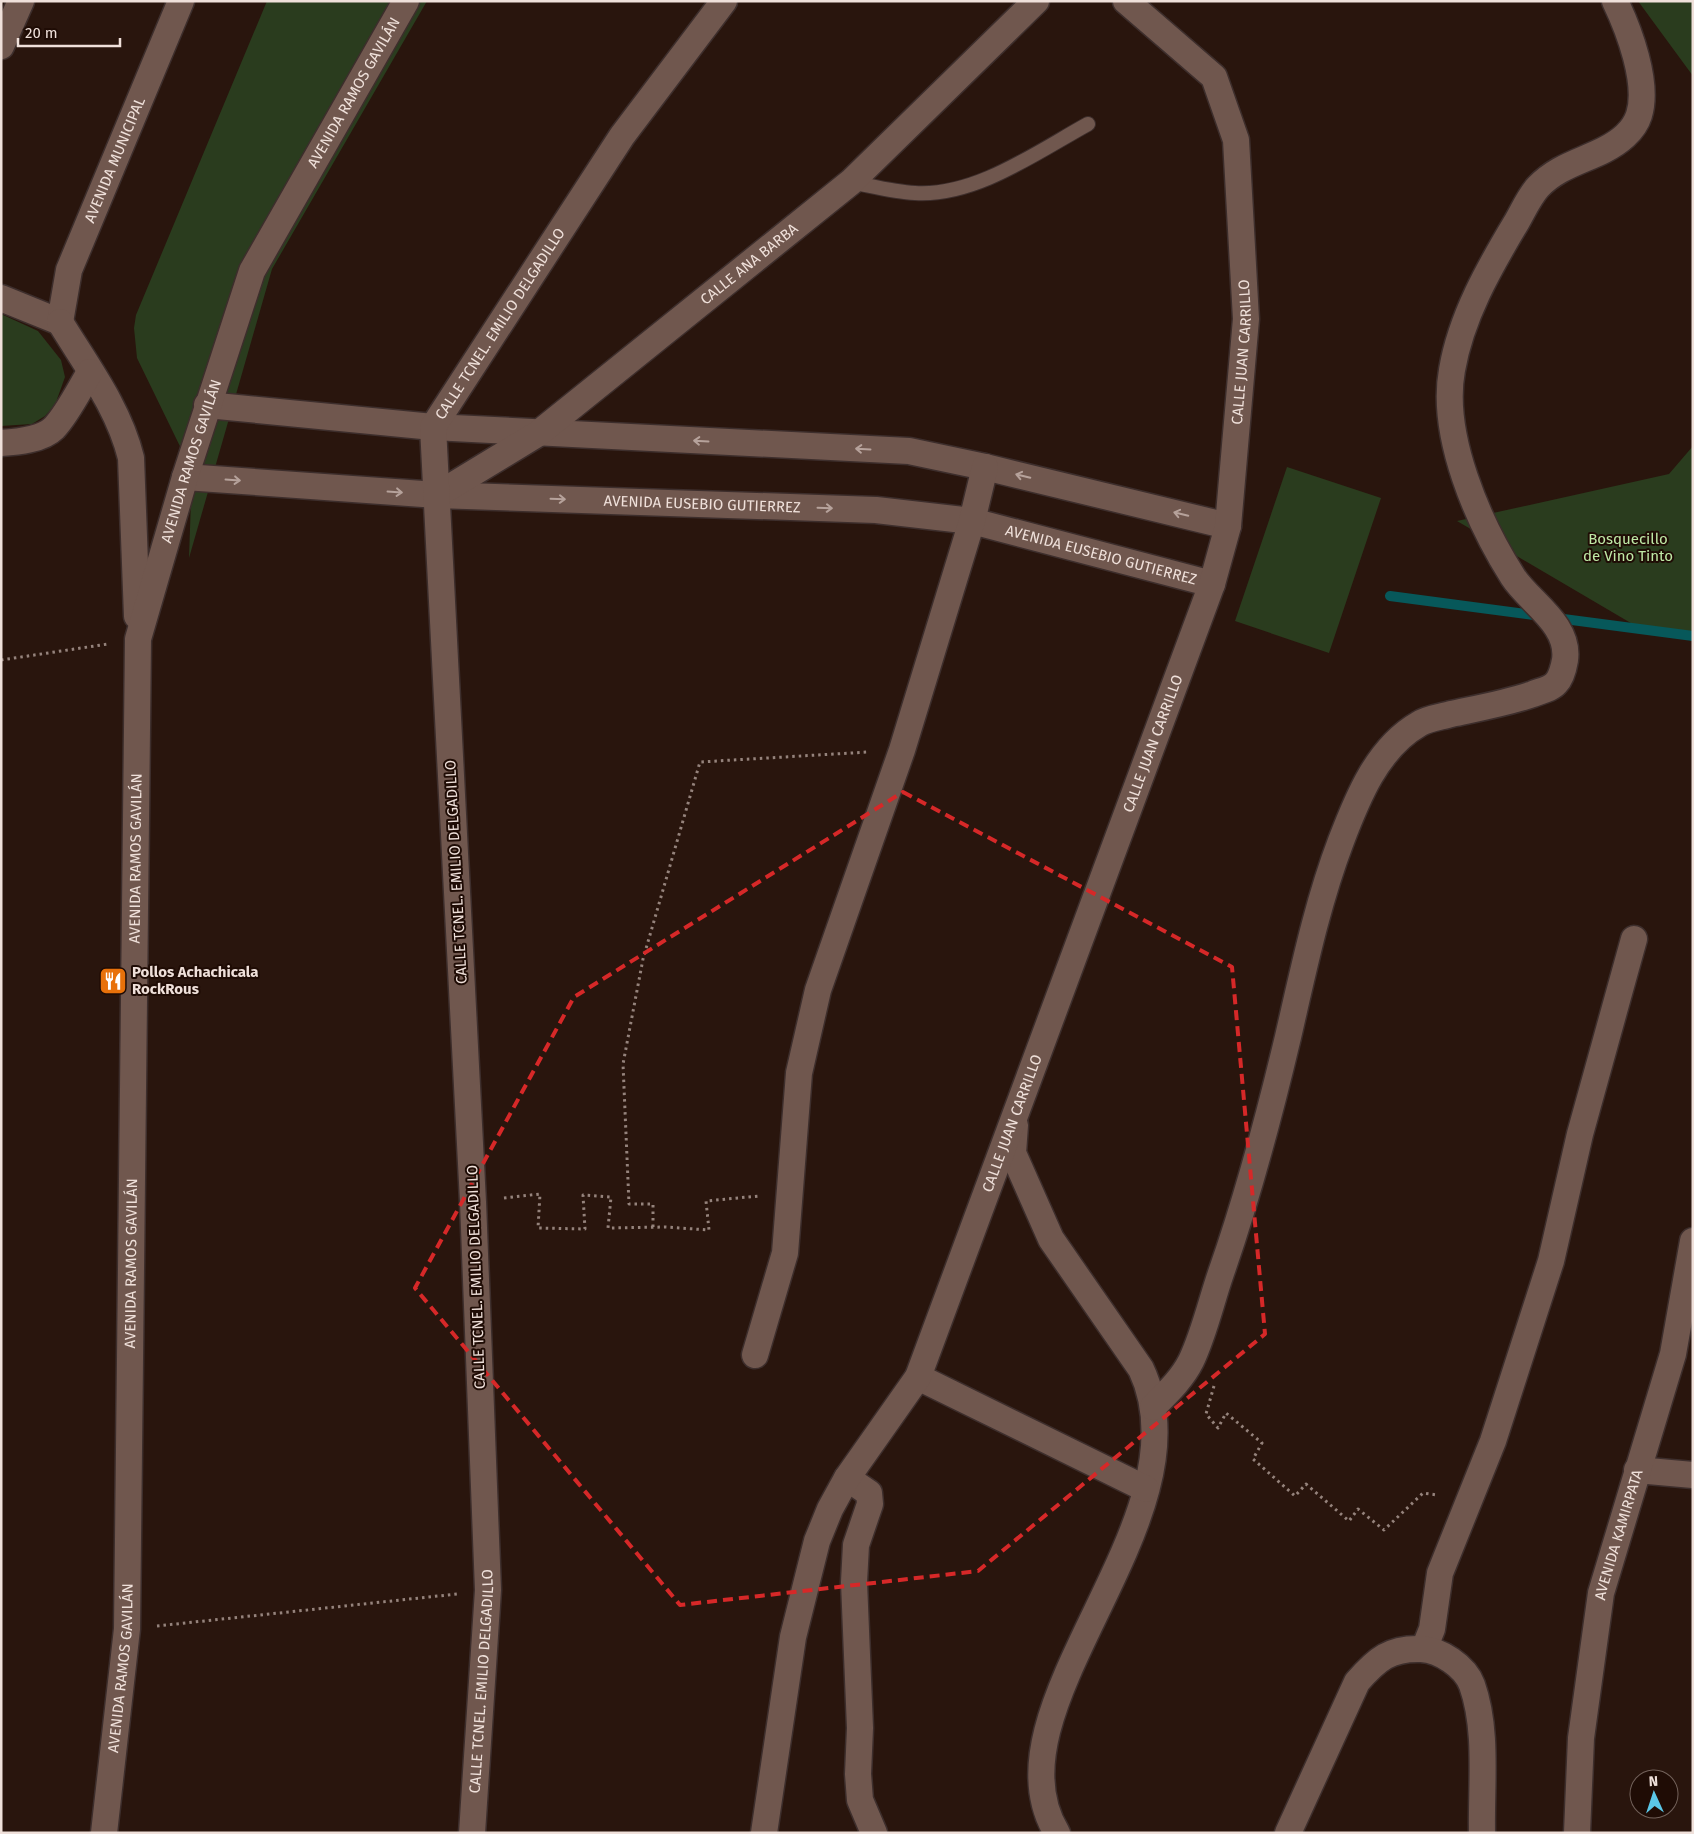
<svg xmlns="http://www.w3.org/2000/svg" width="1694" height="1834" font-family="'Fira Sans',sans-serif">
<style>
.green{fill:#2a3c1e}
.lines{fill:none;stroke-linecap:round;stroke-linejoin:round}
.stream{stroke:#07585a;stroke-width:10}
.service-casing{stroke:#3d2e2c;stroke-width:16}
.minor-casing{stroke:#3d2e2c;stroke-width:29}
.path{stroke:#95837c;stroke-width:3;stroke-dasharray:2.5 4;stroke-linecap:butt}
.service{stroke:#70574e;stroke-width:14}
.minor{stroke:#70574e;stroke-width:26}
.oneway{stroke:#b6a29b}
.marked{fill:none;stroke:#d62828;stroke-width:4;stroke-dasharray:10 6;stroke-linejoin:round}
.labels{text-anchor:middle;dominant-baseline:central;stroke-width:4;stroke-linejoin:round;paint-order:stroke}
.street-label{font-size:15px;fill:#efe0da;stroke:#1f0c05}
.park-label{font-size:15px;fill:#bfe9a6;stroke:#1f0c05}
.poi-label{font-size:15px;font-weight:bold;fill:#efe0da;stroke:#1f0c05;text-anchor:start}
</style>
<rect width="100%" height="100%" fill="#29150d"/>
<path class="green" d="M267,1H427L272,269L189,558L192,471L137,358L134,328L136,315Z
M1638,1H1693V76Z
M1,314L38,331L61,360L65,377L55,405L45,416L32,424L1,426Z
M1693,446V632L1641,629L1457,521L1669,474Z
M1287,467L1381,498L1329,653L1235,621Z"/>
<g class="lines">
<path class="stream" d="M1390,596L1693,636"/>
<g class="service-casing">
<path id="service" d="M851,182C872,186 893,192 915,193C975,197 1037,152 1088,124"/>
</g>
<g class="minor-casing">
<g id="minor">
<path d="M1,46L21,1"/>
<path d="M1,298L60,322"/>
<path id="s1" d="M60,322L69,270L181,1"/>
<path d="M60,322C86,365 119,408 131,458L137,616"/>
<path d="M207,405L433,427L909,451L985,467L1228,526"/>
<path d="M1,443C17,442 42,440 54,428C68,413 79,390 90,372"/>
<path id="s2" d="M185,477L437,495L876,510L972,521L1212,584"/>
<path id="s3" d="M437,495L539,433L851,182L1036,1"/>
<path d="M1015,1125L1013,1153L1051,1239L1141,1369C1212,1519 980,1709 1057,1833"/>
<path d="M755,1355L785,1253L799,1073L818,990L902,750L972,521L985,467"/>
<path d="M918,1377L1146,1489"/>
<path d="M1153,1407C1167,1393 1182,1379 1191,1361C1204,1334 1211,1302 1221,1273C1248,1196 1269,1117 1288,1037C1303,972 1317,904 1341,841C1357,799 1377,748 1419,724C1428,718 1441,717 1451,714C1479,708 1507,703 1533,694C1540,691 1551,689 1556,683C1561,678 1564,666 1565,660C1570,624 1529,602 1513,577C1478,522 1440,435 1452,370C1461,317 1489,268 1516,223C1523,211 1529,197 1538,187C1557,167 1580,162 1604,150C1618,143 1634,131 1639,115C1649,83 1629,30 1615,1"/>
<path d="M1637,1470L1693,1475"/>
<path d="M847,1478L869,1493L870,1504L856,1545L854,1582L860,1728L858,1774L860,1800L874,1833"/>
<path d="M1424,1649L1432,1629L1440,1573L1493,1441L1551,1261L1580,1134L1634,939"/>
<path id="s4" d="M104,1833L127,1629L138,639L185,477L252,271L406,1"/>
<path id="s5" d="M472,1833L488,1590L473,1202L433,427L622,136L724,1"/>
<path id="s6" d="M764,1833L793,1637L817,1541L830,1509L847,1478L918,1377L1212,584L1228,526L1246,319L1236,140L1214,77L1126,1"/>
<path d="M1288,1833L1357,1682C1377,1659 1390,1648 1421,1649C1440,1650 1465,1666 1472,1685C1488,1730 1481,1785 1482,1833"/>
<path id="s7" d="M1577,1833L1581,1738L1601,1593L1673,1354L1693,1241"/>
</g>
</g>
<path class="path" d="M1,660L108,644
M504,1198L540,1194L538,1228L585,1229L583,1195L611,1197L608,1228L665,1227L709,1230L706,1201L759,1196
M653,1227V1204H629L623,1064L643,959L700,762L868,752
M1214,1386L1206,1414L1218,1428L1226,1413L1262,1443L1253,1459L1295,1496L1306,1484L1349,1521L1358,1509L1384,1530L1423,1493L1437,1495
M157,1626L457,1594"/>
<use href="#service" class="service"/>
<use href="#minor" class="minor"/>
</g>
<defs><path id="oneway-shaft" d="M-6 0H5M1.5-3L5.5 0L1.5 3" fill="none" stroke-width="1.6" stroke-linecap="round" stroke-linejoin="round" transform="scale(1.25)"/></defs>
<g class="oneway">
<use href="#oneway-shaft" transform="translate(701 441) rotate(-177)"/>
<use href="#oneway-shaft" transform="translate(863 449) rotate(-177)"/>
<use href="#oneway-shaft" transform="translate(1023 476) rotate(-166)"/>
<use href="#oneway-shaft" transform="translate(233 480) rotate(4)"/>
<use href="#oneway-shaft" transform="translate(395 492) rotate(4)"/>
<use href="#oneway-shaft" transform="translate(558 499) rotate(2)"/>
<use href="#oneway-shaft" transform="translate(825 508) rotate(2)"/>
<use href="#oneway-shaft" transform="translate(1181 514) rotate(-166)"/>
</g>
<path class="marked" d="M903,792L1232,967L1265,1334L978,1571L680,1605L415,1288L574,997Z"/>
<defs>
<g id="restaurant-square" transform="scale(1.4375)"><rect x="-9" y="-9" width="18" height="18" rx="4" fill="#e8710a" stroke="#1f0c05"/><path d="M-5-6h1v4h1v-4h1v4h1v-4h1v5L-1.5 .5V6h-2V.5L-5-1ZM5-6V6H3V1.5H1.5Q1.5-4 5-6Z" fill="#fff"/></g>
</defs>
<g fill-rule="evenodd">
<use href="#restaurant-square" x="113" y="981"/>
</g>
<g class="labels">
<g class="street-label">
<text stroke="none"><textPath href="#s4" startOffset="1786">AVENIDA RAMOS GAVILÁN</textPath></text>
<text stroke="none"><textPath href="#s1" startOffset="172">AVENIDA MUNICIPAL</textPath></text>
<text stroke="none"><textPath href="#s3" startOffset="389">CALLE ANA BARBA</textPath></text>
<text stroke="none"><textPath href="#s5" startOffset="1531">CALLE TCNEL. EMILIO DELGADILLO</textPath></text>
<text stroke="none"><textPath href="#s6" startOffset="1571">CALLE JUAN CARRILLO</textPath></text>
<text stroke="none"><textPath href="#s4" startOffset="1381">AVENIDA RAMOS GAVILÁN</textPath></text>
<text stroke="none"><textPath href="#s2" startOffset="518">AVENIDA EUSEBIO GUTIERREZ</textPath></text>
<text stroke="none"><textPath href="#s2" startOffset="922">AVENIDA EUSEBIO GUTIERREZ</textPath></text>
<text stroke="none"><textPath href="#s6" startOffset="1166">CALLE JUAN CARRILLO</textPath></text>
<text stroke="none"><textPath href="#s4" startOffset="976">AVENIDA RAMOS GAVILÁN</textPath></text>
<text transform="translate(456 872) rotate(-93)">CALLE TCNEL. EMILIO DELGADILLO</text>
<text stroke="none"><textPath href="#s6" startOffset="761">CALLE JUAN CARRILLO</textPath></text>
<text stroke="none"><textPath href="#s4" startOffset="571">AVENIDA RAMOS GAVILÁN</textPath></text>
<text transform="translate(476 1277) rotate(-92)">CALLE TCNEL. EMILIO DELGADILLO</text>
<text stroke="none"><textPath href="#s7" startOffset="302">AVENIDA KAMIRPATA</textPath></text>
<text stroke="none"><textPath href="#s4" startOffset="166">AVENIDA RAMOS GAVILÁN</textPath></text>
<text stroke="none"><textPath href="#s5" startOffset="152">CALLE TCNEL. EMILIO DELGADILLO</textPath></text>
</g>
<g class="park-label">
<text x="1628" y="539">Bosquecillo<tspan x="1628" dy="17">de Vino Tinto</tspan></text>
</g>
<g class="poi-label">
<text x="132" y="972">Pollos Achachicala<tspan x="132" dy="17">RockRous</tspan></text>
</g>
</g>
<rect width="1694" height="1834" fill="none" stroke="#efe0da" stroke-width="5"/>
<g transform="translate(1654 1794) rotate(357)"><circle r="24" fill="#1f0c05" stroke="#72615a"/>
<path d="M0-4L9 19L0 12L-9 19Z" fill="#5bc7e7"/>
<text y="-8" font-size="14" font-weight="bold" text-anchor="middle" fill="#efe0da">N</text>
</g>
<path d="M18 38v8h102v-8" fill="none" stroke="#efe0da" stroke-width="2.5"/>
<text x="25" y="38" font-size="15" fill="#efe0da" stroke="#1f0c05" stroke-width="4" paint-order="stroke">20 m</text>
</svg>
